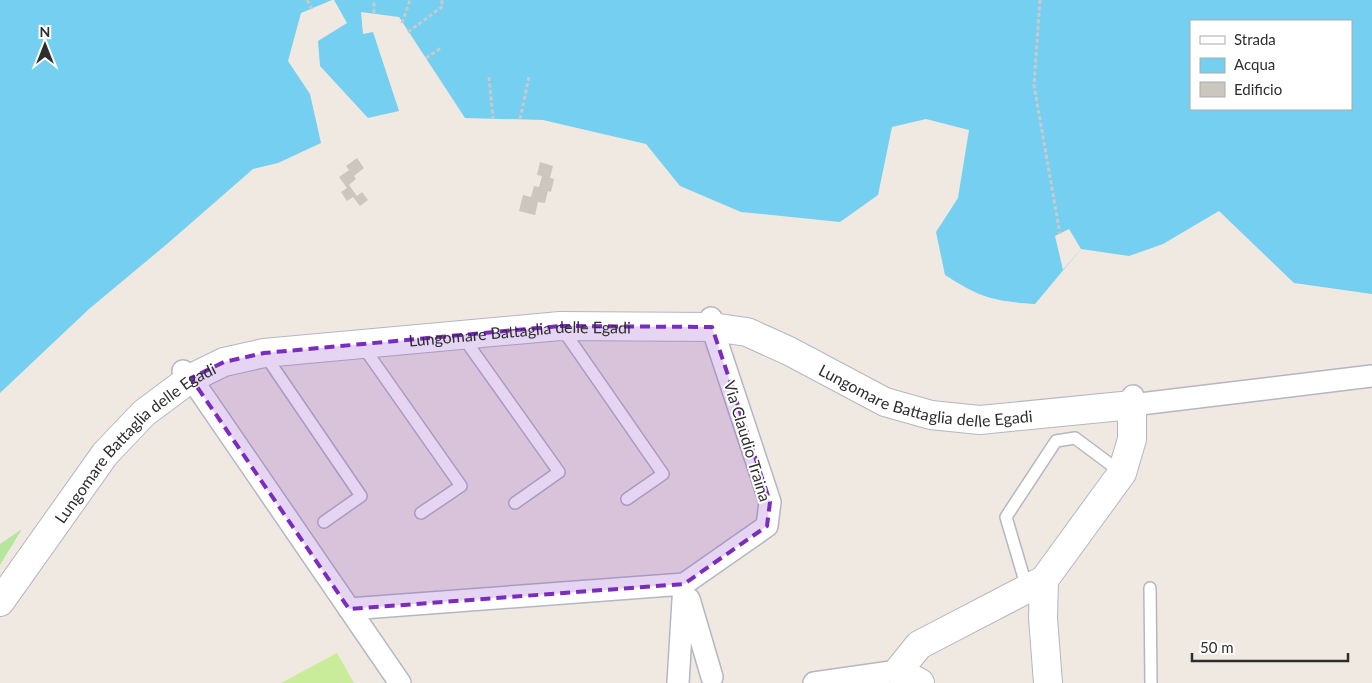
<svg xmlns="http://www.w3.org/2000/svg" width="1372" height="683" font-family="Lato,sans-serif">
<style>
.green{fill:#b6e59e}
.pitch{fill:#c9ec9a}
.water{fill:#75cff0;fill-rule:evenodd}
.pier{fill:#efe9e1}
.building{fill:#cbc7bf}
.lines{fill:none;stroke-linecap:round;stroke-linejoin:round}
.service-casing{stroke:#b4b7c1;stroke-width:14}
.minor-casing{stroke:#b4b7c1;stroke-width:24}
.tertiary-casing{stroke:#b4b7c1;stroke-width:30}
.path{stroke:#c9c9c9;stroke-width:3;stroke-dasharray:4 2.5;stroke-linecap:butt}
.service{stroke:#fff;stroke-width:11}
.minor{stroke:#fff;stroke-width:21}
.tertiary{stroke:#fff;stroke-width:28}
.marked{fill:#7b2cbf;fill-opacity:0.2;stroke:#7b2cbf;stroke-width:4;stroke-dasharray:10 6;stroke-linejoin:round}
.labels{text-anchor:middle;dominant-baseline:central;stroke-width:4;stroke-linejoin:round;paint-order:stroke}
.street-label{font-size:16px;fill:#2e2e2e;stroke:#fff}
</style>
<rect width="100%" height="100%" fill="#efe9e1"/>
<path class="green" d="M22,529L0,565V544Z"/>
<path class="pitch" d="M337,653L354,683H281Z"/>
<path class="water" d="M0,0H332L301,13L288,61L310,94L321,143L278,163L253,169L167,244L89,309L0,393Z
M334,0H1372V294L1294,283L1219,211L1163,244L1129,256L1081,249L1035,304C993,301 981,298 945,275L936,232L958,198L969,130L926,119L892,127L878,195L840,222L741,212L680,186L646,144L543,120L465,118L399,17L361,12L363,34L373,32L399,111L368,118L320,66L318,41L347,23ZM1191,21H1351V109H1191Z"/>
<path class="pier" d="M1069,229L1081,249L1063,270L1055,236Z"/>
<path class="building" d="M357,158L364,168L354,176L356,179L349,185L357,196L362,192L368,200L360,206L353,197L347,201L341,192L347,188L339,177L349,170L346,166Z
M540,162L553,166L550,178L554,179L551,192L548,191L545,203L538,202L535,215L519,211L523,195L531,197L534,186L539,187L542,176L537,175Z"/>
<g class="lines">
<g class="service-casing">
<path id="service" d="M561,327L663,474L627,499
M463,337L559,472L515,503
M362,345L461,486L421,513
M265,355L361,496L324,522
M1027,588L1006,517L1056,441L1075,438L1122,473
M1150,588L1151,683"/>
</g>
<g class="minor-casing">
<path id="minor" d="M183,371L191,378L400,683
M1133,396L1132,405L1372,376
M684,584L767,526L770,502L712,327L711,318
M689,599L712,677
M349,609L684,584
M678,683L684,584
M814,683L898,671"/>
</g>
<g class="tertiary-casing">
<g id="tertiary">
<path d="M1044,580L1043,618L1048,683"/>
<path id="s1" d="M0,602L105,454L144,413L191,378L224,362L264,353L560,326L712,327L747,332L789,351L885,402L931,415L980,420L1132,405V439L1122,473L1044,580L919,645L898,671L920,683"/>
</g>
</g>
<path class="path" d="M307,0L312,9
M1040,0L1034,85L1060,234
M374,13V0
M402,23L410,0
M408,32L443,6L441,0
M426,58L441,48
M489,77L493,118
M520,119L529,77"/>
<use href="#service" class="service"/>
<use href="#minor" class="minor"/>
<use href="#tertiary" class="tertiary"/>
</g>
<path class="marked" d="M560,326L712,327L770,502L767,526L684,584L349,609L191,378L224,362L264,353Z"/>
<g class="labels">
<g class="street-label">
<text stroke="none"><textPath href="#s1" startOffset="631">Lungomare Battaglia delle Egadi</textPath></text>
<text stroke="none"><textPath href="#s1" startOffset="1052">Lungomare Battaglia delle Egadi</textPath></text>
<text transform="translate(748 441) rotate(73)">Via Claudio Traina</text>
<text stroke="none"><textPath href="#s1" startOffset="211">Lungomare Battaglia delle Egadi</textPath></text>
</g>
</g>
<rect x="1190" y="20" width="162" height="90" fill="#ffffff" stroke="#ababab"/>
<rect x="1200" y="36" width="25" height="8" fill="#ffffff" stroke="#ababab"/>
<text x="1234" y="45" font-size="15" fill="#2e2e2e">Strada</text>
<rect x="1200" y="58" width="25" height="15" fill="#75cff0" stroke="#ababab"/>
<text x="1234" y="70" font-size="15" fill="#2e2e2e">Acqua</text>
<rect x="1200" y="82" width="25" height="15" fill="#cbc7bf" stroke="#ababab"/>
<text x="1234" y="95" font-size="15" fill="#2e2e2e">Edificio</text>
<g transform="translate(45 45)" stroke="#ffffff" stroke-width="4" paint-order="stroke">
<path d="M0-4L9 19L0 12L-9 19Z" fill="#2e2e2e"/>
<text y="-8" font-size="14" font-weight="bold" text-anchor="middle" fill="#2e2e2e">N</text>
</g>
<path d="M1192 653v8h156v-8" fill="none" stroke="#2e2e2e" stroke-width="2.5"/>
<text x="1200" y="653" font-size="15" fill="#2e2e2e" stroke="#ffffff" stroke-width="4" paint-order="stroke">50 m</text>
</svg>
